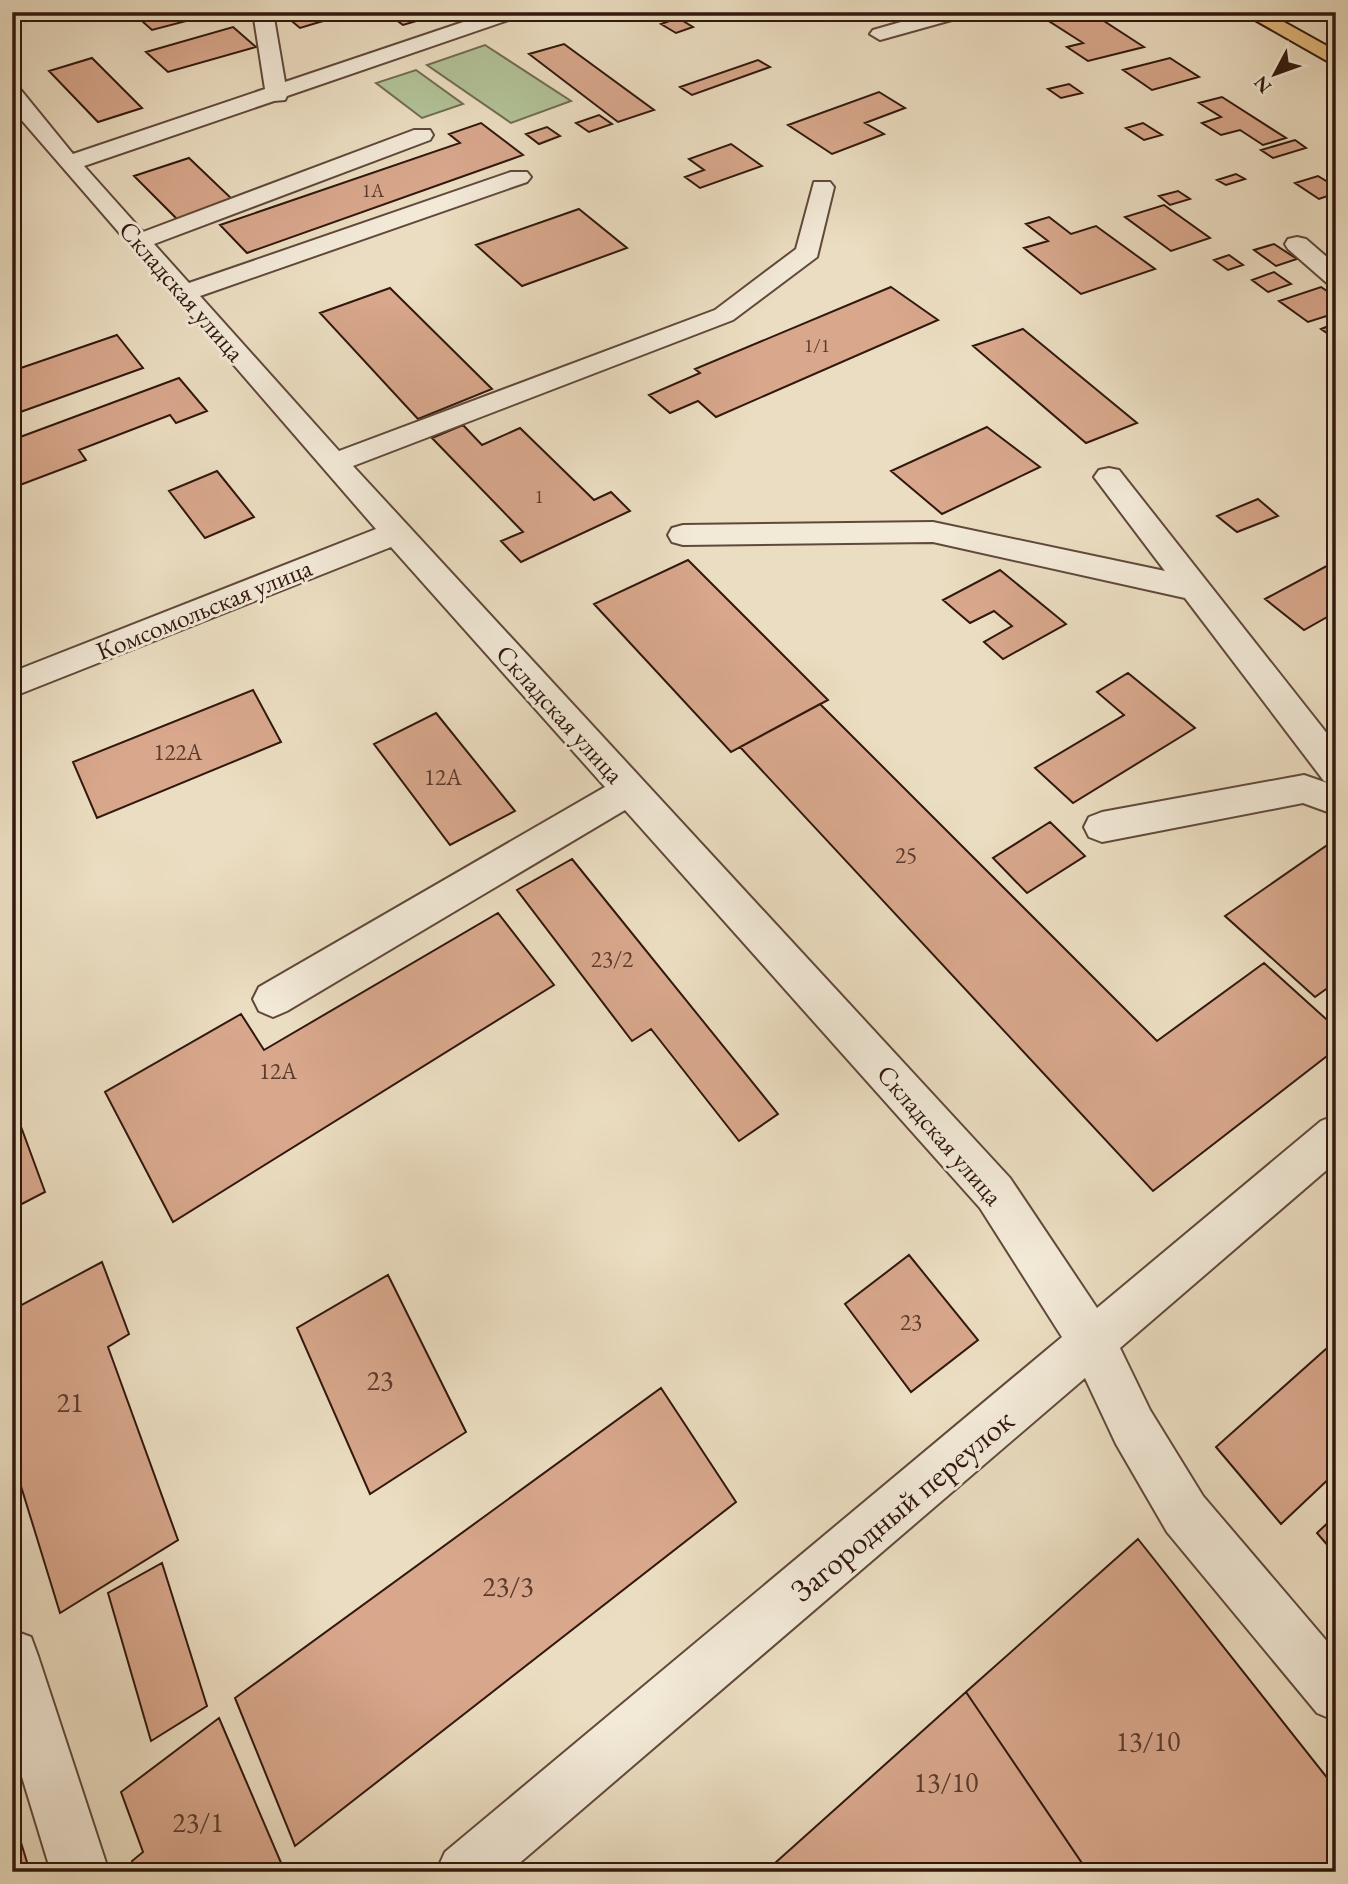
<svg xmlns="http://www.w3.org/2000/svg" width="1348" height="1884" font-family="'EB Garamond',serif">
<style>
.green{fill:#b2c297;stroke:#726c52;stroke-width:2}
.building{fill:#d8a78c;stroke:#31170d;stroke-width:2}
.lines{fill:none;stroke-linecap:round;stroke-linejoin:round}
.minor-casing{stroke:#60483a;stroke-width:4}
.major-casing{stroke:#31170d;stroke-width:4}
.minor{fill:#f2e9d7;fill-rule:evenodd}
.major{fill:#e6be80;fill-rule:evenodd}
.labels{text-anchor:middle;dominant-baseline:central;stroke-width:6;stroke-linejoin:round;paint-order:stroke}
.far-number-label{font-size:19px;fill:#5b3b2d}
.number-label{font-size:23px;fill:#5b3b2d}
.street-label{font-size:26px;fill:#31170d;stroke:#f2e9d7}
.near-number-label{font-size:28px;fill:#5b3b2d}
.near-street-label{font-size:32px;fill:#31170d;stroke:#f2e9d7}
</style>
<rect width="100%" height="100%" fill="#ebddc1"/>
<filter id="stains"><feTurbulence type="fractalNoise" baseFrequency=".00286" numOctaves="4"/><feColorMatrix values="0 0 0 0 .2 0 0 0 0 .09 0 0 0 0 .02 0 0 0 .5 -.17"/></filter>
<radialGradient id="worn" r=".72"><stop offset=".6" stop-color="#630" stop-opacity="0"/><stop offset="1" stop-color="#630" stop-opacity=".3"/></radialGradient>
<path class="green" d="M485,45L571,101L511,123L427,65Z
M416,70L463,104L422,118L376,83Z"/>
<path class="building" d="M19,12H60L25,21Z
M132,12H211L213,14L152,30Z
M308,12H325L333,18L300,28L288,18Z
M385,12H447L403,25Z
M1055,12H1090L1144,47L1088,61L1067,47L1083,43L1041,16Z
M678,18L693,27L676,33L661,24Z
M233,27L256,47L168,72L146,52Z
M564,44L654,110L618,122L529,54Z
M92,58L142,108L98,122L49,71Z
M1170,58L1199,77L1152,90L1123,70Z
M758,60L770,67L692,95L680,87Z
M1069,84L1082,93L1061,98L1048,89Z
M879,92L905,108L865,123L884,134L832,154L788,125Z
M1222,97L1286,138L1263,145L1240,130L1221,135L1202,123L1221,117L1199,103Z
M599,115L612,124L589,132L576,123Z
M481,123L523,155L247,253L220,225L460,143L449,134Z
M1143,123L1162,135L1144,140L1126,128Z
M547,127L560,136L539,144L526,134Z
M1295,140L1306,148L1273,158L1261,150Z
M731,144L762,166L700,188L685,177L704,170L689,159Z
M189,158L233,200L177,219L134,176Z
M1236,174L1245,179L1226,185L1217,180Z
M1318,176L1336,187V193L1319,199L1295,183Z
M1178,191L1190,199L1170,205L1159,196Z
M1164,205L1210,238L1171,251L1125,217Z
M579,209L627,248L522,286L476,245Z
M1049,217L1071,234L1096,226L1155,269L1081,294L1024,248L1048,241L1026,224Z
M1274,244L1297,259L1276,266L1254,250Z
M1229,255L1243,265L1228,270L1214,260Z
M1274,272L1291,284L1268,292L1252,280Z
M891,287L938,320L716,417L698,401L670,413L649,395L700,373L695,369Z
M1321,287L1336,297V313L1308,322L1279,301Z
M390,288L492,389L418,419L320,313Z
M1336,323L1334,338L1321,329Z
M1023,329L1137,423L1086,443L973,346Z
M117,335L143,368L12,415V371Z
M179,378L207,411L176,423L170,415L79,450L86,460L12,488V440Z
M463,425L482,445L520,428L594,500L611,492L630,511L521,562L501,541L523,532L432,438Z
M987,427L1040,467L942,514L891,471Z
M217,471L254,517L205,538L169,491Z
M1258,499L1278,516L1237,532L1217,516Z
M688,560L828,700L731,752L594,604Z
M1336,561V612L1304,630L1265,599Z
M1000,570L1066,624L1003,659L984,642L1012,626L994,611L970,623L943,600Z
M1128,673L1195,728L1073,803L1035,768L1124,715L1097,692Z
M253,690L281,742L97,818L73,762Z
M820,704L1157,1041L1264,963L1336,1028V1049L1153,1191L740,747Z
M436,713L515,811L450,845L374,744Z
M1050,822L1085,856L1027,893L993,858Z
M1336,839V982L1315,997L1225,916Z
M572,859L778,1114L739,1141L651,1029L632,1041L517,890Z
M498,913L554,985L173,1222L105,1092L241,1014L264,1050Z
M20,1124L45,1192L12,1209V1128Z
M909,1255L978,1340L911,1392L845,1304Z
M102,1262L129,1334L108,1347L178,1540L60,1613L12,1457V1310Z
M388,1275L466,1432L370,1494L297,1328Z
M1336,1340V1472L1281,1524L1216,1447Z
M661,1388L736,1502L295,1846L235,1698Z
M1336,1515V1555L1317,1533Z
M1138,1539L1336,1789V1872H1088L966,1692Z
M162,1563L207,1706L151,1741L108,1593Z
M966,1692L1088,1872H765Z
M219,1718L285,1872H135L132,1861L143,1852L121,1792Z
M19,1836L30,1872H12V1841Z"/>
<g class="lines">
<g class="minor-casing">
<path id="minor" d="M253,12H273L285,82L493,12H523L520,16L287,96L285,100L274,101L84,166L143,232L414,130H430L433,135L430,140L154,244L189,283L511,172H527L531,177L527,182L200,296L339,451L715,310L796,249L814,182H830L834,187L817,257L733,320L353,466L1010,1178L1097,1308L1321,1121L1336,1115V1162L1120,1348L1150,1410L1203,1496L1336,1652V1721L1317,1713L1167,1532L1116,1444L1085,1378L509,1872H436L445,1852L1062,1337L980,1208L625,810L287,1011L273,1017L259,1011L253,999L259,987L605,787L391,547L12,697V672L376,529L12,109V88L20,89L73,154L265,89Z
M936,12H969L966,16L880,40L870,34L873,30Z
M1297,237L1306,239L1336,265V285L1327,283L1288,249L1285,244L1288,239Z
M1109,468L1119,470L1336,745V785L1324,781L1185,598L933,542L683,545L672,542L668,535L672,528L683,525L933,522L1165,571L1094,477L1099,470Z
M1304,775L1336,786V815L1303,803L1102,842L1089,837L1084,827L1089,817L1102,812Z
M12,1630L31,1637L38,1656L109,1872H51L12,1744Z"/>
</g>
<g class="major-casing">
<path id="major" d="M1241,12H1266L1336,51V66Z"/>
</g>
<use href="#minor" class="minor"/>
<use href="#major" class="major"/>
</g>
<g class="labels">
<g class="far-number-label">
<text x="373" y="190">1А</text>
<text x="817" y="345">1/1</text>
<text x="539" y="496">1</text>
</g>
<g class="number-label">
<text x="178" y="752">122А</text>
<text x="443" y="777">12А</text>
<text x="906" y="855">25</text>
<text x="612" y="959">23/2</text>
<text x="278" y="1071">12А</text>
<text x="911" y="1322">23</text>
</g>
<g class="street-label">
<text transform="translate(182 291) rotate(49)">Складская улица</text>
<text transform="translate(204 609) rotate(-22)">Комсомольская улица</text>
<text transform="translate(560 714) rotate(48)">Складская улица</text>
<text transform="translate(940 1135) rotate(49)">Складская улица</text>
</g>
<g class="near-number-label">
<text x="380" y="1380">23</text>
<text x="70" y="1402">21</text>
<text x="508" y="1586">23/3</text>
<text x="1148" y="1741">13/10</text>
<text x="946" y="1782">13/10</text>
<text x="198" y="1822">23/1</text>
</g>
<g class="near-street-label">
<text transform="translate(902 1505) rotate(-40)">Загородный переулок</text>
</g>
</g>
<rect width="1348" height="1884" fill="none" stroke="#ebddc1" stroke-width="42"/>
<rect x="14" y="14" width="1320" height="1856" fill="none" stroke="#31170d" stroke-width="3.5"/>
<rect x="21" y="21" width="1306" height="1842" fill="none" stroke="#31170d" stroke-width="2"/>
<g transform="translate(1275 74) rotate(229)" stroke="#f2e9d7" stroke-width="5" paint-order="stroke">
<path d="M0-5L12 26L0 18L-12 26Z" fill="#31170d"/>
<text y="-10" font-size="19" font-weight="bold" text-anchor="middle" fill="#31170d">N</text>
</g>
<rect width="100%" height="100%" filter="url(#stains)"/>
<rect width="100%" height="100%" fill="url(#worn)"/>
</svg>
